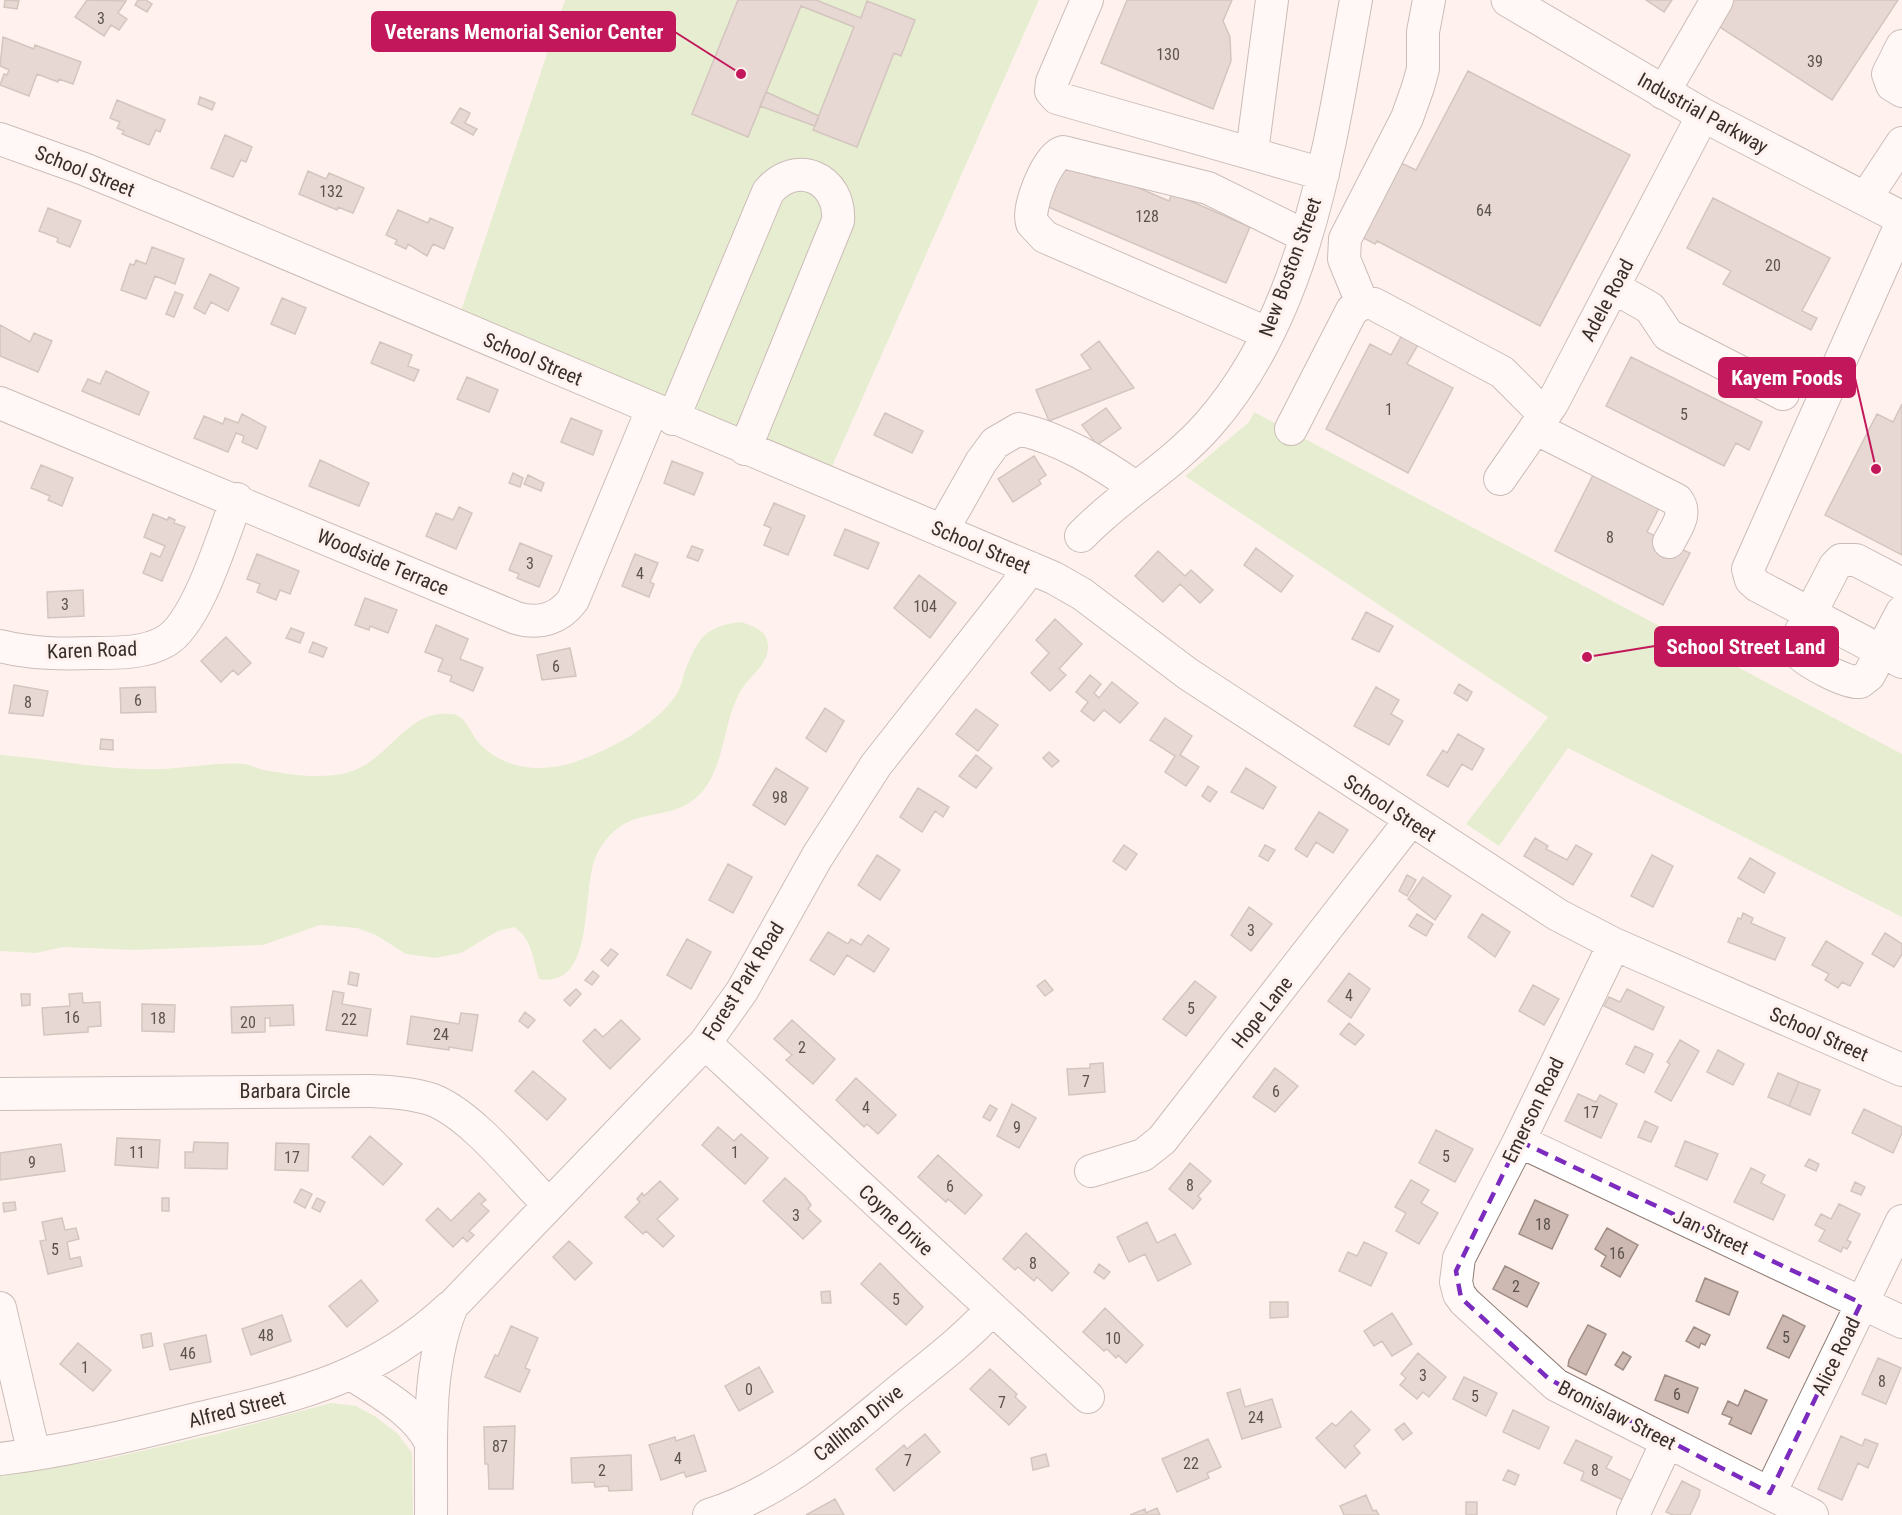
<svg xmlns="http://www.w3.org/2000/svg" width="1902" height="1515" font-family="'Roboto Condensed',sans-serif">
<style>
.green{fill:#c7e7aa}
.building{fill:#cdb9b2;stroke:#a08e86;stroke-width:1.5}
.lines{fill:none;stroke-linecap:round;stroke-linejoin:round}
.minor-casing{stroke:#8d7b74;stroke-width:34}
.major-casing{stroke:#8d7b74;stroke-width:35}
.minor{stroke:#fff;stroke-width:32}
.major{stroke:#fff;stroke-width:33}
.marked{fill:none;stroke:#7b2cbf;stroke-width:4.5;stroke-dasharray:12 8;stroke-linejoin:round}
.labels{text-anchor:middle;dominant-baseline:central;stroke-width:6;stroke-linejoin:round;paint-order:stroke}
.number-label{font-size:16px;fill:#5c524e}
.street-label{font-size:20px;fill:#372f2c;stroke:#fff2ee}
.leader{fill:none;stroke:#c2185b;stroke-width:2}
.callout-dot{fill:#c2185b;stroke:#fff2ee;stroke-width:2}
.callout{fill:#c2185b;stroke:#c2185b;stroke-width:2}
.callout-label{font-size:21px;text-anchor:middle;font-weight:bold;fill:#fff}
</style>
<rect width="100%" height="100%" fill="#fff2ee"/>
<path class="green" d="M565,0H1039L830,471L461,311Z
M1254,412L1902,754V917L1568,748L1499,846L1466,824L1548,717L1185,476L1249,422Z
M742,622C751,626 764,629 767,640C773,662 751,674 741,690C722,722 726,768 699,795C667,827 627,799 597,854C580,886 598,989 539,979C533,960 532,938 514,927L498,931L461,953L435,958L406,954L376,935L357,928L320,925L263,945L135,950L63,947L36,953L0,951V755C53,759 109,771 162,769C189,768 216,762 244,764C251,765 258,769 265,770C291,775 320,779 346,773C389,763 406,707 453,714C466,716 471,734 479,743C504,770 542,773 575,762C611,749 654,727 676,695C680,690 682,681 684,674C697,640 703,626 742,622Z
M331,1403L356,1406L376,1417L398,1434L412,1453L413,1515H0V1476L102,1460L216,1434Z"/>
<path class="building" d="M5,0L19,1L17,9L4,7Z
M87,0L126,1L118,13L127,19L119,30L111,25L104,36L75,17Z
M138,0H146L152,4L147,12L135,5Z
M738,0H816L861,18L867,1L915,20L901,56L894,53L857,147L813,130L854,27L801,6L748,137L692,114Z
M1127,0H1232L1223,21L1230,37L1231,61L1213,109L1101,63Z
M1646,0H1672L1664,12Z
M1727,0H1898L1832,100L1712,22Z
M3,37L34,49L35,45L81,62L73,84L59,79L58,82L37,74L29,96L0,85L4,74L7,75L9,70L0,66Z
M1468,71L1630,155L1540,326L1377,241L1375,244L1356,234L1399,162L1416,170Z
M766,92L819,116L815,126L760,106Z
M200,97L215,103L212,110L198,104Z
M117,100L165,120L160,132L156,130L149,145L122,134L124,131L117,128L120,122L110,118Z
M460,108L470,113L465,123L477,129L473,135L451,123Z
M225,135L252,147L246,162L241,160L233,177L211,168Z
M1062,164L1096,178L1099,171L1169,201L1172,193L1250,227L1226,283L1044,205Z
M308,171L326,179L329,173L364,188L353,213L338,207L337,210L299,194Z
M1713,198L1830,258L1802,311L1817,318L1811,330L1723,284L1731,271L1687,248Z
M48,208L81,221L70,247L57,242L58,238L39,231Z
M398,210L428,223L430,218L453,228L444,249L433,244L427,256L408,244L406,249L395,244L397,240L386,235Z
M152,247L184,259L175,284L155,276L146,299L121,290L130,264L134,265L136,260L146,264Z
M210,274L239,288L228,311L211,302L205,314L194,308Z
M175,292L183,295L174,317L166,314Z
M282,298L306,308L295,334L271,324Z
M0,325L30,342L34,333L52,341L38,372L0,356Z
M1402,335L1419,343L1407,364L1453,388L1408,473L1326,429L1370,344L1391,355Z
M1099,341L1134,388L1049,421L1036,390L1091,369L1081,355Z
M380,342L412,355L408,366L419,370L414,381L371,363Z
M1631,357L1762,422L1749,450L1736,443L1724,466L1606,406Z
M106,371L149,392L139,415L82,391L88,379L100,384Z
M467,377L498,390L489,412L457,399Z
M1902,404V555L1825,515L1877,414L1893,422Z
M1106,408L1121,428L1097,445L1082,425Z
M885,413L923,431L912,453L874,435Z
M242,414L266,427L257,449L242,442L244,436L236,433L228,452L194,438L204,416L223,424L225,418L238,423Z
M571,418L602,431L593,455L561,442Z
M1034,456L1046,475L1039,480L1041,484L1013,502L998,479Z
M320,460L369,483L359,506L309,486Z
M672,461L703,473L694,495L664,483Z
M41,465L73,478L62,506L48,500L50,496L31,488Z
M513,473L523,478L520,487L509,483Z
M1594,473L1660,506L1647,532L1690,553L1663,605L1555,551Z
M528,475L544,483L541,491L524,484Z
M774,503L805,516L788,555L764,545L771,528L764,525Z
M459,507L472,513L456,549L426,536L436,513L453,520Z
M153,514L167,520L169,517L175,520L174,523L185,527L162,581L143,573L151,553L160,557L165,546L144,537Z
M845,529L879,543L868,569L834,555Z
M520,543L552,556L539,587L517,578L519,574L509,570Z
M692,546L703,550L698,561L687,557Z
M1256,548L1293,576L1281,592L1244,565Z
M1158,551L1185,576L1191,570L1213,590L1200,603L1180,584L1163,602L1135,576Z
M257,554L299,571L290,594L280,590L276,600L257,592L260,584L247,579Z
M635,554L658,563L650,582L654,584L649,597L622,586Z
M919,575L956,603L930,638L894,608Z
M83,590L84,616L48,618L47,592Z
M365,598L397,610L388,633L370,626L369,630L355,625Z
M1366,612L1393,626L1379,652L1352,639Z
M1055,619L1082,644L1059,669L1066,675L1050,691L1031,673L1049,653L1036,640Z
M436,625L468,639L460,659L483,668L473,691L450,681L452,676L438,671L443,659L425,652Z
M291,628L304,633L300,643L286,638Z
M226,637L251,663L238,675L233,670L221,682L201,661Z
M313,642L327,648L323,657L309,652Z
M570,648L576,676L542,680L537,655Z
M1090,675L1101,684L1094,693L1099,698L1112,682L1138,703L1120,723L1104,710L1094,721L1081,711L1088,702L1076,692Z
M1459,684L1472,692L1467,701L1454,693Z
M14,685L48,691L43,716L9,713Z
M155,687L156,712L121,713L120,688Z
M1376,687L1399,700L1391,714L1403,721L1389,745L1354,726Z
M825,708L844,721L826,752L806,738Z
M976,709L998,725L978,751L956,734Z
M1165,718L1192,736L1180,755L1199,767L1186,786L1165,772L1175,756L1150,740Z
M1458,734L1484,749L1472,770L1462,764L1448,787L1427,775L1443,750L1447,753Z
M101,739L113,740V750L100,749Z
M1049,752L1059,761L1052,767L1043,758Z
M976,755L992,768L976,788L959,776Z
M776,768L808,788L785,825L753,805Z
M1246,768L1276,787L1263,809L1231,792Z
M1208,786L1217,792L1210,802L1202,796Z
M918,788L949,807L943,817L935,811L922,832L900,817Z
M1319,812L1348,830L1333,853L1316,842L1307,857L1295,849Z
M1535,838L1548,846L1546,849L1567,860L1576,845L1592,854L1573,885L1524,856Z
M1124,845L1137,854L1126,870L1113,861Z
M1265,845L1275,850L1268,861L1259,856Z
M877,855L900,870L880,900L858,885Z
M1652,855L1673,866L1653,907L1631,896Z
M1750,858L1775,873L1764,893L1738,878Z
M728,864L752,877L733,913L709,900Z
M1407,875L1416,880L1407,896L1399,891Z
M1423,877L1451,896L1435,920L1408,899Z
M1249,907L1272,924L1251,951L1231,935Z
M1743,913L1753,918L1751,923L1785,938L1775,960L1728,942L1738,918L1741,919Z
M1417,914L1433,924L1426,936L1409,926Z
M1482,914L1510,932L1495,957L1468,937Z
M828,932L848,944L851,939L861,945L868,935L889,949L874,972L847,955L834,975L810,960Z
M1885,933L1902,944V954L1894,967L1872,954Z
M687,939L711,952L691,989L667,975Z
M1826,941L1863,963L1850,986L1842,982L1838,988L1825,980L1829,974L1812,965Z
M611,949L618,954L608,966L601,960Z
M593,971L599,976L592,985L585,980Z
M350,972L359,974L357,986L348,984Z
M1349,973L1370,989L1351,1018L1328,1001Z
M1045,980L1053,990L1045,996L1037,986Z
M1195,981L1216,997L1186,1036L1163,1019Z
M1533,985L1559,999L1544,1025L1519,1011Z
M576,989L581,994L570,1006L564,1000Z
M1627,989L1664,1007L1653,1030L1604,1006L1609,997L1620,1002Z
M333,991L344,993L342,1004L371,1009L367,1036L326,1030Z
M82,993L83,1003L100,1002L101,1026L88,1027V1032L44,1035L42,1008L70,1006L69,994Z
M21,994H30V1005L22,1006Z
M142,1004L175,1005L174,1032L142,1031Z
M293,1005L294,1025L270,1026V1018H265V1032L232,1033L231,1007Z
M525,1012L535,1020L528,1028L519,1021Z
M461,1013L478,1015L472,1051L449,1047V1050L407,1044L411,1016L459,1024Z
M621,1020L640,1039L610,1069L583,1041L595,1029L603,1037Z
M792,1020L835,1059L813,1084L786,1060L792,1055L774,1039Z
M1349,1023L1364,1035L1355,1045L1340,1034Z
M1680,1040L1699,1051L1671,1101L1655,1092L1670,1064L1667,1062Z
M1635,1046L1653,1054L1644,1073L1626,1064Z
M1718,1050L1744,1064L1733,1085L1707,1072Z
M1103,1063L1105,1092L1069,1095L1067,1069L1090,1068V1064Z
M1275,1068L1298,1086L1275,1112L1253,1097Z
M533,1071L566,1099L547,1120L515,1091Z
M1778,1073L1799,1082L1789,1106L1768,1097Z
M856,1078L896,1115L878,1134L867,1124L864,1127L836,1100Z
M1799,1082L1820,1090L1810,1115L1789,1106Z
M1578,1094L1596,1102L1600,1095L1617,1104L1601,1138L1565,1121Z
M1012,1104L1036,1118L1019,1148L997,1136Z
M990,1105L997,1109L990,1121L983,1117Z
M1864,1109L1902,1127V1133L1893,1153L1852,1133Z
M1645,1121L1658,1127L1651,1142L1638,1137Z
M718,1127L734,1141L741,1134L768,1158L745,1184L702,1145Z
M1436,1130L1473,1149L1455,1182L1419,1163Z
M370,1136L402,1164L383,1185L352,1157Z
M117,1138L160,1140L158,1168L115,1165Z
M1685,1141L1718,1154L1707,1180L1675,1166Z
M194,1142L228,1143L227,1169L185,1168V1152H193Z
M276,1143L309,1144L308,1171L275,1170Z
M61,1144L65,1171L0,1180V1153Z
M938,1155L982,1195L965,1214L948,1199L946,1202L918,1177Z
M1809,1159L1819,1164L1816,1171L1805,1166Z
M1190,1163L1211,1181L1198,1196L1201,1199L1193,1209L1169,1189Z
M1751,1168L1765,1175L1761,1183L1785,1195L1773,1220L1734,1202Z
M785,1178L805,1196L811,1205L808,1209L821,1221L803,1239L763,1201Z
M1411,1180L1429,1190L1421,1203L1438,1213L1419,1244L1396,1231L1406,1213L1395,1207Z
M660,1181L678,1199L657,1219L674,1236L663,1247L646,1231L643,1234L625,1217L640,1202L637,1199L642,1193L644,1196Z
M1855,1182L1865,1187L1861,1195L1851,1191Z
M301,1189L312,1194L305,1208L294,1202Z
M479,1193L486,1200L481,1204L489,1211L469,1231L474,1235L467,1242L463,1237L453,1247L426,1220L438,1208L451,1221Z
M162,1198H169V1211H162Z
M317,1198L325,1202L320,1212L312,1208Z
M1535,1200L1568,1215L1552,1249L1519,1234Z
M15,1202L16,1210L4,1212L3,1203Z
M1839,1204L1860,1214L1847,1240L1851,1242L1847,1249L1843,1247L1841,1252L1819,1241L1825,1230L1815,1225L1821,1214L1831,1219Z
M62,1218L65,1230L76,1228L79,1239L67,1242L70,1259L80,1257L82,1266L48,1274L40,1241L46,1240L42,1222Z
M1147,1222L1157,1243L1175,1234L1191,1264L1158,1281L1145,1254L1129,1262L1117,1237Z
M1607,1228L1638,1245L1620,1277L1601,1266L1606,1256L1595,1249Z
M1026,1233L1069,1273L1052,1291L1037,1277L1034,1281L1018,1267L1015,1270L1003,1259Z
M569,1241L592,1263L575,1280L553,1257Z
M1364,1242L1387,1253L1371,1286L1339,1271L1348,1252L1357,1256Z
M880,1263L923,1307L906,1325L861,1284Z
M1099,1264L1110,1272L1104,1279L1094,1272Z
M1505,1266L1539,1283L1527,1307L1493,1289Z
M1705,1278L1738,1292L1729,1315L1696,1301Z
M361,1280L378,1301L347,1327L329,1306Z
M830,1291L831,1303H822L821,1292Z
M1270,1302H1288V1317L1270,1318Z
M1105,1308L1143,1345L1126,1363L1118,1355L1116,1358L1107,1349L1104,1351L1083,1332Z
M1392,1313L1412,1344L1392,1356L1382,1341L1374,1346L1364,1331Z
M282,1315L291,1341L251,1355L242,1329Z
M1783,1315L1805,1326L1789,1358L1767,1348Z
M1588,1325L1606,1334L1586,1375L1568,1366L1569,1360Z
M511,1326L538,1338L525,1368L530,1370L520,1392L485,1377L495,1355L498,1356Z
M1694,1327L1710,1335L1705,1345L1701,1343L1699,1348L1686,1341Z
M151,1333L153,1346L143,1348L141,1335Z
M206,1335L211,1362L170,1370L164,1344Z
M78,1343L111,1370L93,1391L60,1364Z
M1623,1352L1631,1357L1623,1370L1615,1365Z
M1418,1353L1446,1377L1429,1397L1423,1392L1417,1399L1400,1385L1406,1378L1401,1374Z
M1878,1358L1901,1368L1886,1404L1862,1394Z
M759,1367L773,1392L739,1411L725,1386Z
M990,1369L1017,1394L1015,1397L1026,1407L1009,1425L970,1389Z
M1665,1375L1698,1388L1688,1413L1655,1400Z
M1464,1377L1497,1393L1486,1416L1453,1399Z
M1240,1389L1245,1407L1272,1399L1281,1427L1242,1439L1227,1393Z
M1745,1390L1767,1400L1751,1434L1729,1424L1732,1418L1722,1414L1728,1401L1738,1406Z
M1513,1410L1549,1427L1539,1449L1503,1432Z
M1351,1411L1370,1430L1354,1446L1360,1453L1345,1468L1316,1438L1332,1423L1336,1426Z
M1404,1423L1412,1433L1403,1440L1395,1430Z
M515,1426L513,1489H489L488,1464H485L484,1427Z
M925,1434L940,1452L894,1491L876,1469L904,1445L907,1449Z
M694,1435L706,1471L686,1477L684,1472L661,1480L649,1445L675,1437L676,1441Z
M1841,1436L1862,1446L1865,1439L1878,1444L1868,1468L1858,1463L1842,1500L1818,1489Z
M1208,1439L1221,1467L1207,1473L1209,1478L1177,1492L1162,1459Z
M1576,1440L1612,1457L1606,1468L1632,1481L1623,1500L1581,1480L1584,1472L1564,1463Z
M1046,1454L1049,1466L1033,1470L1031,1458Z
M631,1455L632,1490L609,1491L608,1486L595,1487L594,1482L572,1483L571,1458Z
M1508,1470L1519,1475L1515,1485L1503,1480Z
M1682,1481L1700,1490L1699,1496L1690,1515H1673L1666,1512Z
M1366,1495L1373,1511L1376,1510L1379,1515H1344L1340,1506Z
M835,1499L844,1515H806Z
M1466,1502H1477V1515H1466Z
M1157,1508L1160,1515H1130L1145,1509L1146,1513Z"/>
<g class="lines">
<g class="minor-casing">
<path id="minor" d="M1087,0L1052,82L1051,91L1057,98L1323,174
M1902,46L1888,74L1892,85L1902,91
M1663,93L1717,0
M0,139L84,169L179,208L1054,578L1082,594L1188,674L1558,915L1614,944L1902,1070
M1252,152L1272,0
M1865,199L1902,143
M1902,222L1748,569L1751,580L1758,586L1902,662
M1613,287L1650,308L1668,335L1783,394
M1362,303L1344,259L1345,239L1407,118L1418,87L1423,69V32L1429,0
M1267,333L1045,237L1032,223C1027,208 1047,156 1063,152L1208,188L1305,236
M0,403L516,618C539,625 559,619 573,600L652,410
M673,419L768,192C796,158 841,178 838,221L745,449
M1535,428L1677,500C1688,514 1676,528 1669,542
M1291,429L1352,310L1364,302L1374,304L1502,372L1545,415
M1500,479L1552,404L1703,115
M942,531L981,462L995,443L1019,429C1062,439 1099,462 1135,487
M1081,536C1120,495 1171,467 1208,425C1308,312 1330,143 1356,0
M1902,584L1856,560H1841L1835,566L1798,637V652C1806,662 1847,684 1860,682L1869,675L1902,612
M0,646C31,654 63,654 95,653C119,653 146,653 166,641C198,622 223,535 237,499
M1614,944L1519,1141L1459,1258L1456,1282L1459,1294L1465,1302L1556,1385L1812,1515
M705,1043L1088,1397
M0,1094L369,1091C390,1092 413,1093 433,1100C473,1116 517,1173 548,1204
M1519,1141L1902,1322
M1091,1171L1143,1155L1162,1140L1410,821
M0,1308L34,1454
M353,1375C380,1393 416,1412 431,1443
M0,1459C65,1451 128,1436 192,1420C292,1396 371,1381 450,1307
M1770,1493L1902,1221
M431,1515C432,1446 425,1371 452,1306L705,1043L742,991L817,857L876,765L1031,568
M709,1515C782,1492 838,1441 896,1393C929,1366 963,1341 992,1309
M1633,1515L1667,1442"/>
</g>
<g class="major-casing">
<path id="major" d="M1508,0L1703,115L1902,218"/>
</g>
<use href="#minor" class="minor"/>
<use href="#major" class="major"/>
</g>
<path d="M0 0H1902V1515H0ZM1519,1141L1861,1303L1770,1493L1549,1379L1461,1298L1456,1271Z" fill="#fff2ee" fill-opacity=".55" fill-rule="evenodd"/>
<path class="marked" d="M1519,1141L1861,1303L1770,1493L1549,1379L1461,1298L1456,1271Z"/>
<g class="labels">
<g class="number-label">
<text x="101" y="18">3</text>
<text x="1168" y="54">130</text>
<text x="1815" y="61">39</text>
<text x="331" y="191">132</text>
<text x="1484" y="210">64</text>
<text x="1147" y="216">128</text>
<text x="1773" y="265">20</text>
<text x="1389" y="409">1</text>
<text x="1684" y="414">5</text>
<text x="1610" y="537">8</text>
<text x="530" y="563">3</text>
<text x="640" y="573">4</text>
<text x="65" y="604">3</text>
<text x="925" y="606">104</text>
<text x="556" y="666">6</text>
<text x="138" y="700">6</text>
<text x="28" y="702">8</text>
<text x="780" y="797">98</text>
<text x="1251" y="930">3</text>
<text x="1349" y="995">4</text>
<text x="1191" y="1008">5</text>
<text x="72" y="1017">16</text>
<text x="158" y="1018">18</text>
<text x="349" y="1019">22</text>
<text x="248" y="1022">20</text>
<text x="441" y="1034">24</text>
<text x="802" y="1047">2</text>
<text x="1086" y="1081">7</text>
<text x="1276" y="1091">6</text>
<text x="866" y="1107">4</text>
<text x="1591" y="1112">17</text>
<text x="1017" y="1127">9</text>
<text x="137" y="1152">11</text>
<text x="735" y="1152">1</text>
<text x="1446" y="1156">5</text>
<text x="292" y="1157">17</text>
<text x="32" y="1162">9</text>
<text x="1190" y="1185">8</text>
<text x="950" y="1186">6</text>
<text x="796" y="1215">3</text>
<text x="1543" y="1224">18</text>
<text x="55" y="1249">5</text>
<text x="1617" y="1253">16</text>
<text x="1033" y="1263">8</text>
<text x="1516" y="1286">2</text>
<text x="896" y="1299">5</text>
<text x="266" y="1335">48</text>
<text x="1786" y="1337">5</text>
<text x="1113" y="1338">10</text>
<text x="188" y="1353">46</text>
<text x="85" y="1367">1</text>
<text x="1423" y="1375">3</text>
<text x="1882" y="1381">8</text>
<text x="749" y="1389">0</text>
<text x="1677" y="1394">6</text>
<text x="1475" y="1396">5</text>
<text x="1002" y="1402">7</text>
<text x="1256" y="1417">24</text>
<text x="500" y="1446">87</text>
<text x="678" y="1458">4</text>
<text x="908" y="1460">7</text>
<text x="1191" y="1463">22</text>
<text x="602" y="1470">2</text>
<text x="1595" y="1470">8</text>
</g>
<g class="street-label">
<text transform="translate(1703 113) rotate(29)">Industrial Parkway</text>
<text transform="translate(85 171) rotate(22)">School Street</text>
<text transform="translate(1290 267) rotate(-70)">New Boston Street</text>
<text transform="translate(1607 300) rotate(-62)">Adele Road</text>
<text transform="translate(533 359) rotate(23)">School Street</text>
<text transform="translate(981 547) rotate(23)">School Street</text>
<text transform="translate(383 562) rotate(23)">Woodside Terrace</text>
<text transform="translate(92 650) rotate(-2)">Karen Road</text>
<text transform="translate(1390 808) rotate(33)">School Street</text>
<text transform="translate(743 981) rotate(-58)">Forest Park Road</text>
<text transform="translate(1262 1012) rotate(-52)">Hope Lane</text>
<text transform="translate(1819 1034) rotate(24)">School Street</text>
<text x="295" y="1091">Barbara Circle</text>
<text transform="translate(1533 1110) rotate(-64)">Emerson Road</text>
<text transform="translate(896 1220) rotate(43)">Coyne Drive</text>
<text transform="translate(1711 1232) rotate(25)">Jan Street</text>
<text transform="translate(1836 1356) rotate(-64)">Alice Road</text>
<text transform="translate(237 1409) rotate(-14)">Alfred Street</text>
<text transform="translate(1617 1415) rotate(27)">Bronislaw Street</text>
<text transform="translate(858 1423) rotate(-39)">Callihan Drive</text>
</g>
</g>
<path class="leader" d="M741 74L675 32M1876 469L1855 378M1587 657L1655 646"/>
<g class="callout-dot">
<circle cx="741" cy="74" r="6"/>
<circle cx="1876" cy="469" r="6"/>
<circle cx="1587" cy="657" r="6"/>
</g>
<g class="callout">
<rect x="372" y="12" width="303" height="39" rx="6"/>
<rect x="1719" y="358" width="136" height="39" rx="6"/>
<rect x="1655" y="627" width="183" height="39" rx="6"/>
</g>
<g class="callout-label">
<text x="524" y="39">Veterans Memorial Senior Center</text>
<text x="1787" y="385">Kayem Foods</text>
<text x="1746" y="654">School Street Land</text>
</g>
</svg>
